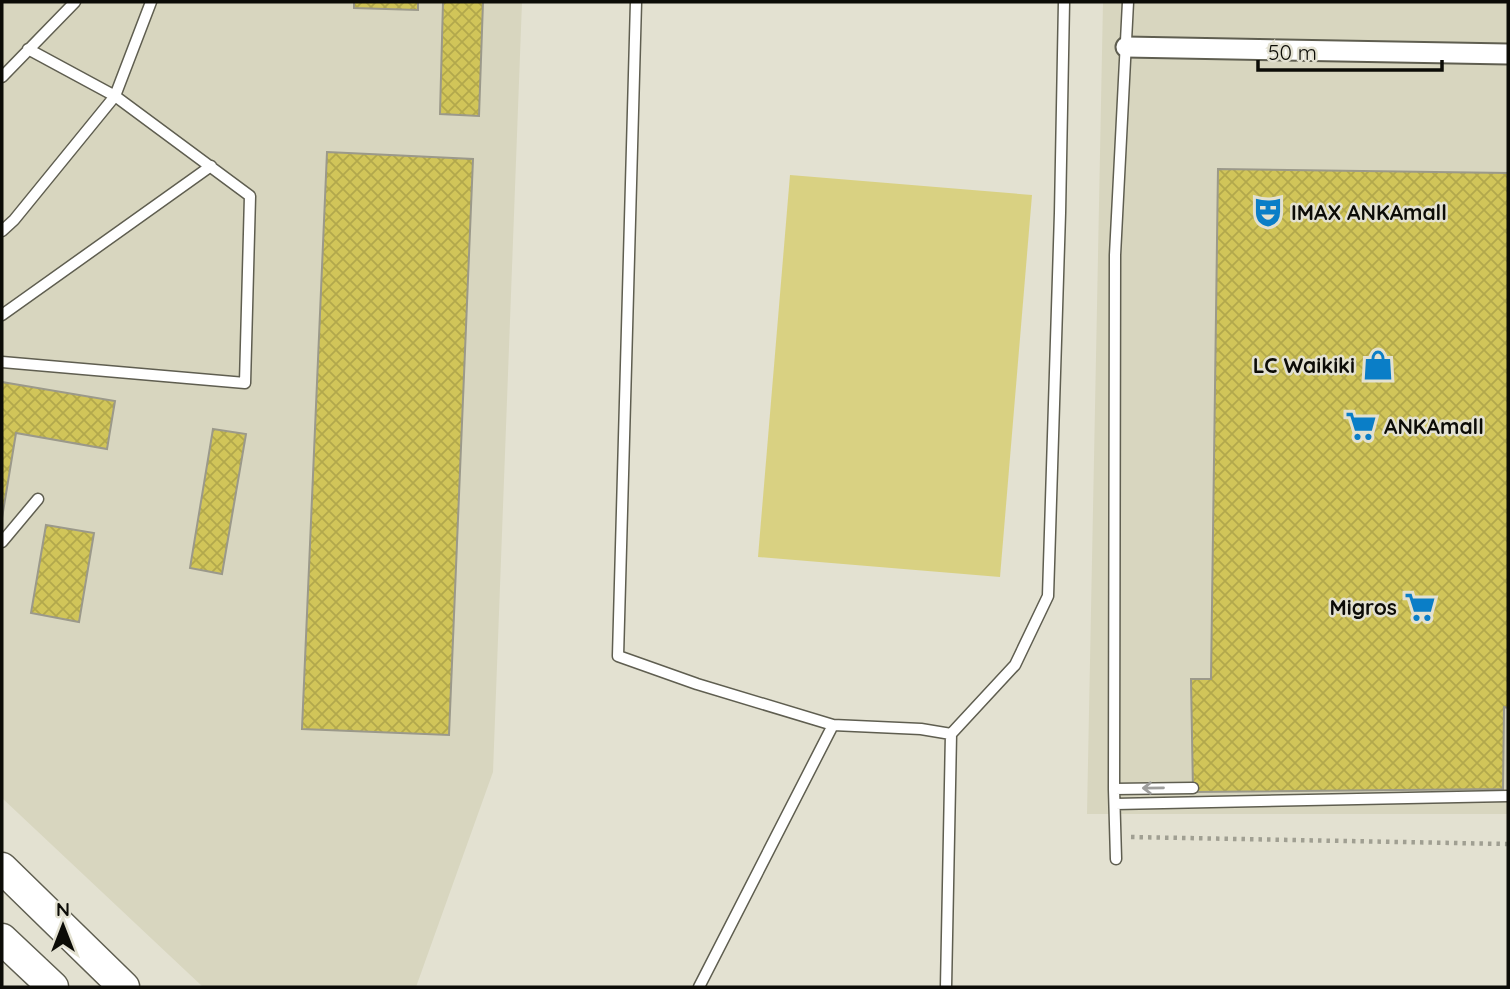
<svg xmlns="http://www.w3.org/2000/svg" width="1510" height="989" font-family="Quicksand,sans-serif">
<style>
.built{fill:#d8d6bf}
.green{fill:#d9d182}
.building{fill:url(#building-cross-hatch);stroke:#9b998a;stroke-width:2}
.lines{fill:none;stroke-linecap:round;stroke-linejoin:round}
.lane-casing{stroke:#5f5e50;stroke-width:13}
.street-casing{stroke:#5f5e50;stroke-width:23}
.primary-casing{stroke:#5f5e50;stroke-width:33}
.path{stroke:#a09f92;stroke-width:4.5;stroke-dasharray:3.5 5;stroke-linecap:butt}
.lane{stroke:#fff;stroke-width:10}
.street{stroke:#fff;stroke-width:19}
.primary{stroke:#fff;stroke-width:30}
.oneway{stroke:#9e9e9c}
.labels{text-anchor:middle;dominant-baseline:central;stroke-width:5;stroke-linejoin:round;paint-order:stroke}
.poi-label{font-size:21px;font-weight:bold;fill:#0c0c07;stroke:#e3e1d1;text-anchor:start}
</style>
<defs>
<pattern id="building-cross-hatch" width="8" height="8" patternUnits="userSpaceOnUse" patternTransform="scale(1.75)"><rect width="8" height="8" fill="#d1c559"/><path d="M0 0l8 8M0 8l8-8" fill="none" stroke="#b2a84c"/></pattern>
</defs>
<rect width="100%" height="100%" fill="#e3e1d1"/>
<path class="built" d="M2,2H522L493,772L416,987H203L2,798Z
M1103,2H1508V814H1087Z"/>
<path class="green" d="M790,175L1032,195L1000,577L758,557Z"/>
<path class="building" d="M354,2H418V10L354,8Z
M443,2H483L479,116L440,114Z
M327,152L473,159L449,735L302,729Z
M1218,169L1508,173V708L1504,707L1503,789L1193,792L1191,679H1211Z
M2,382L115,401L107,449L16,433L2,518Z
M213,429L246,434L222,574L190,568Z
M46,525L94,533L79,622L31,613Z"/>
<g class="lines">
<g class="lane-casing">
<path id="lane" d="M636,2L618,656L697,684L833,725L921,729L951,734L1015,665L1048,596L1060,213L1064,2
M2,77L75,2
M2,231L14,220L115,96L151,2
M2,315L211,166
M2,362L245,383L250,196L115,96L28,49
M2,542L38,499
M1114,789L1193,788
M1115,804L1508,796
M1116,859L1114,789L1115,255L1128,2
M699,987L833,725
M946,987L951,734"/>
</g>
<g class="street-casing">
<path id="street" d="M1126,47L1508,54"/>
</g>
<g class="primary-casing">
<path id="primary" d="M2,868L124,987
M2,939L53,987"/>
</g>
<path class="path" d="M1131,837L1508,844"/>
<use href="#lane" class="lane"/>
<use href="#street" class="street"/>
<use href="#primary" class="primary"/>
</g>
<defs><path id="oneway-shaft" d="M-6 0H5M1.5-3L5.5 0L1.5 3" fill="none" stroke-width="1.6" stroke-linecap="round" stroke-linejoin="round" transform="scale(1.75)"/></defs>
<use class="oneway" href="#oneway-shaft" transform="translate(1153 788) rotate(179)"/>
<defs>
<g id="theatre-bare" transform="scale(2.415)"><path d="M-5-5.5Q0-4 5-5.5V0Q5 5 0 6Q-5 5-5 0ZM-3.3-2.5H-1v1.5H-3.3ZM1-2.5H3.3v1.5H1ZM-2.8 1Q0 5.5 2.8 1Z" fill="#0a7ec7" stroke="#e3e1d1" stroke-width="2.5" paint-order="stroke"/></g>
<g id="shop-bare" transform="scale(2.415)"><path d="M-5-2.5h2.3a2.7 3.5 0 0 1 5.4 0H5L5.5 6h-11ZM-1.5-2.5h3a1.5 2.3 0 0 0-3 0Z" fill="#0a7ec7" stroke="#e3e1d1" stroke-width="2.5" paint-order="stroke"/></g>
<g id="supermarket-bare" transform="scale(2.415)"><path d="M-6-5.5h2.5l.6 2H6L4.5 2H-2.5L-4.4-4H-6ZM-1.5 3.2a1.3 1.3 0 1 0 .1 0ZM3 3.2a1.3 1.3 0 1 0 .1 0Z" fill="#0a7ec7" stroke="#e3e1d1" stroke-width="2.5" paint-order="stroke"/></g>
</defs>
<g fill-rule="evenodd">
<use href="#theatre-bare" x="1268" y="212"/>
<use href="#shop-bare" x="1378" y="365"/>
<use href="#supermarket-bare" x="1361" y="426"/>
<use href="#supermarket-bare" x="1420" y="607"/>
</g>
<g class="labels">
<g class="poi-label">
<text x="1291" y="212">IMAX ANKAmall</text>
<text x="1355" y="365" text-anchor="end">LC Waikiki</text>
<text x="1384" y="426">ANKAmall</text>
<text x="1397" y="607" text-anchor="end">Migros</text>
</g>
</g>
<rect width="1510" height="989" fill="none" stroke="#0c0c07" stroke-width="7"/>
<g transform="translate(63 926)" stroke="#e3e1d1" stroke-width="5" paint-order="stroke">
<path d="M0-5L12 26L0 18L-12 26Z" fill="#0c0c07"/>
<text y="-10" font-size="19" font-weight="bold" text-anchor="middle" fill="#0c0c07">N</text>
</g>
<path d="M1258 60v10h184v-10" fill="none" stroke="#0c0c07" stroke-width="3.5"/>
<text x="1268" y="60" font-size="21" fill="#0c0c07" stroke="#e3e1d1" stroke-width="5" paint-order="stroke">50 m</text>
</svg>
